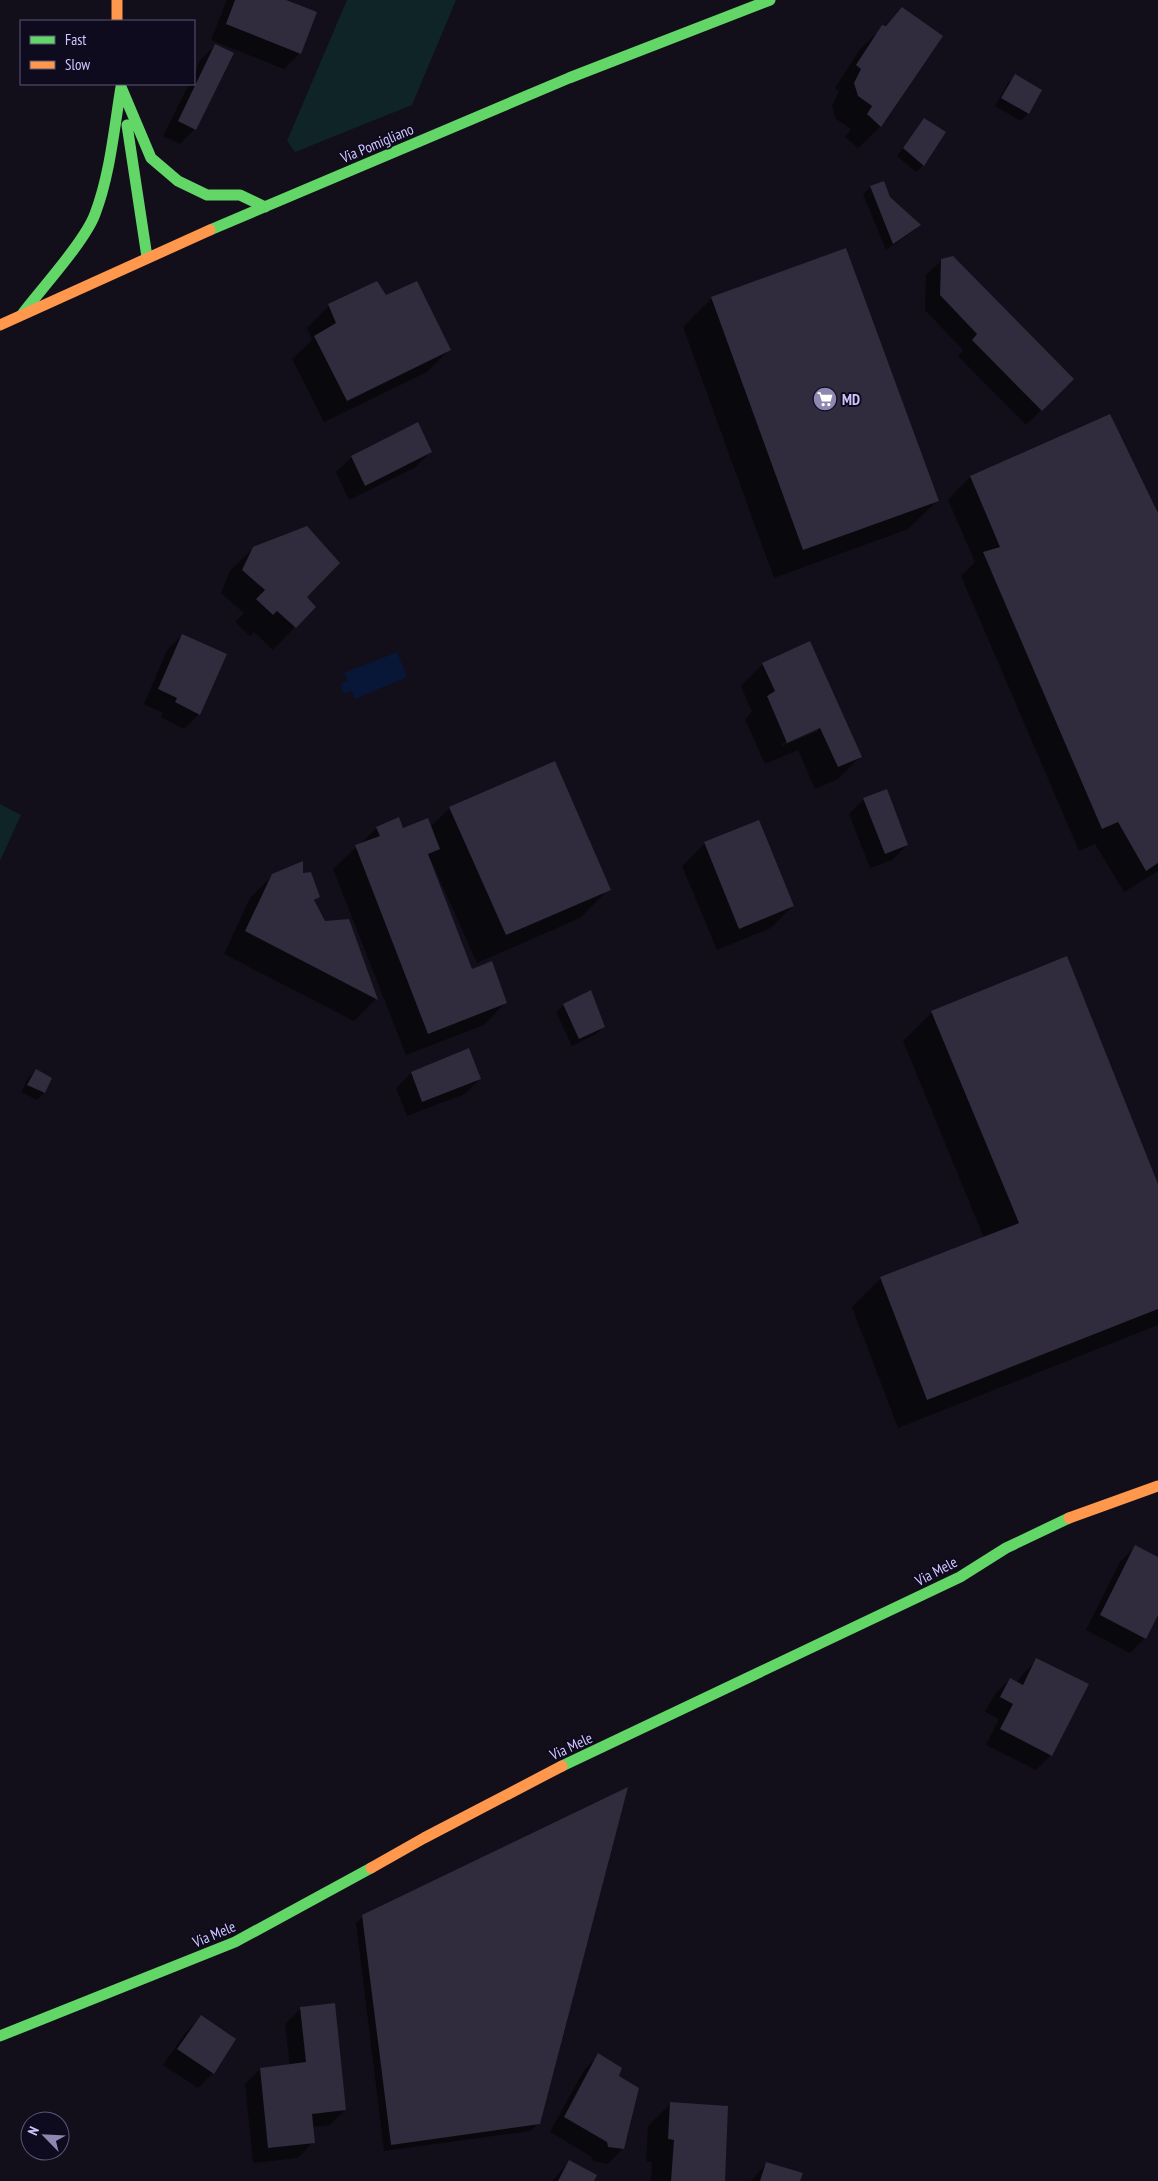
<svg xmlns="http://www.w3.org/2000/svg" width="1158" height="2181" font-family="'PT Sans Narrow',sans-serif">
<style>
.green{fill:#0f2426}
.water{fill:#081637}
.shadow{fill:#0007;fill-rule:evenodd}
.building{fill:#302b3d}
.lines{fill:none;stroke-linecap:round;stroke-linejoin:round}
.fast{stroke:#63d668;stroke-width:11}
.slow{stroke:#ff974d;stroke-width:11}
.labels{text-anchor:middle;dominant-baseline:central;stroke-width:4;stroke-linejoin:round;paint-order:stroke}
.street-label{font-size:15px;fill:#d1c7ff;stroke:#0f0b1e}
.poi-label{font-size:15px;font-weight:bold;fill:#d1c7ff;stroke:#0f0b1e;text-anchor:start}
</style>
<rect width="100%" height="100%" fill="#120f1a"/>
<path class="green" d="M347,0H456L412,105L295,152L287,141Z
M0,804L21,815L0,861Z"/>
<path class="water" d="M397,652L407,677L355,699L352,691L344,694L340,684L348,681L344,673Z"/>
<path class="shadow" d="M227,0H283L316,13L300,53L284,69L211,40Z
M902,9L881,126L858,148L845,137L851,129L836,119L832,106L839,91L835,88L860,49Z
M216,45L195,129L180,144L163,136L189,84H194V74L200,60Z
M1015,76L1040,90L1028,114L1021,121L995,106L1008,83Z
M924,119L923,165L916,172L897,156Z
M871,187L889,198L920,226L886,250L863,194Z
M942,260L1073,379L1026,425L958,356L963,350L925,310L926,275Z
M385,296L449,350L427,372L324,422L292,359L312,340L307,328L329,306Z
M712,298L937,501L908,529L774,578L683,327Z
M1109,416L1158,516V871L1124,892L1095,844L1079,851L961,576L975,562L948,500L970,477Z
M431,451L416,467L349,500L336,472L352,457Z
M253,548L314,607L273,650L254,632L250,636L235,622L244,613L221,593L230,571Z
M182,635L199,714L184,729L161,717L163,713L144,704L167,650Z
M763,664L860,757L838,779L815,789L798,750L765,764L745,719L752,712L741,686ZM818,728V731L782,746L781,744Z
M864,799L907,845L892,860L870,868L849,814Z
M450,808L609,889L580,918L477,963L430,858L428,859L472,970L506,1002L484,1025L406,1055L333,869L377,828L430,827Z
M705,843L793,906L771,928L717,950L682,866Z
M273,875H302L318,897L313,902L324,922L349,920L376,999L354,1021L224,954L250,898Z
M564,1005L604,1027L596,1034L572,1046L556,1012Z
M932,1012L1158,1188V1325L898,1428L852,1307L881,1278L984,1238L903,1041Z
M36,1071L51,1079L44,1093L37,1100L21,1092L28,1078Z
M411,1073L480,1079L465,1094L407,1116L396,1088Z
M1135,1547L1158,1558V1612L1145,1638L1130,1653L1086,1630L1120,1562Z
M1037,1660L1051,1755L1036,1770L986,1745L999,1719L985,1712L995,1694L1010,1679L1017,1683L1022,1675Z
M363,1916L539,2123L531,2131L384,2151L356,1923Z
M300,2009L345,2110L330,2125L312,2127L313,2142L298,2158L253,2163L245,2084L260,2069L290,2066L285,2024Z
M201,2017L213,2073L198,2088L163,2065L186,2032Z
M599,2055L617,2077L623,2148L608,2164L593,2161L592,2157L550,2132L584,2070Z
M671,2103L724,2181H651L652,2162L646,2161L648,2126Z
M570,2161L592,2181H552Z
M767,2163L799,2181H751Z"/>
<path class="building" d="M235,0H286L317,12L301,54L226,24Z
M902,7L943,36L881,127L867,114L872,106L858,96L854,83L861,69L856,65L882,25L886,26Z
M215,44L234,53L196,130L178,121Z
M1015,74L1042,90L1029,114L1001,98Z
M924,118L946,132L924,166L903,148Z
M884,181L890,197L921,225L893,244L870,186Z
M846,248L939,501L803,550L711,297Z
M953,256L1074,379L1042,411L972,340L977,334L940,295L941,259Z
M377,281L386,295L417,281L451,350L347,401L314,336L336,323L328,304Z
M1110,414L1158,513V863L1146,871L1118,822L1102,829L983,552L1000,547L970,476Z
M418,422L432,452L365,486L351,456Z
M307,526L340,563L307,597L316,607L296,628L277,611L273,615L256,599L265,590L242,570L253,547Z
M182,634L227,654L200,715L175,702L177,698L158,689Z
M810,641L862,757L838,767L820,728L787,743L767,696L775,691L762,663Z
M555,761L611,890L506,935L449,807Z
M887,789L908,845L885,854L863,798Z
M399,817L403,828L428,818L440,849L428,854L472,969L492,961L507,1003L428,1034L355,845L380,836L376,827Z
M759,820L794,906L739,929L704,842Z
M303,861V873L311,872L320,897L314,900L325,921L349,919L378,1000L245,931L272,874Z
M1067,956L1158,1184V1309L927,1400L880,1277L1019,1223L931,1011Z
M591,990L605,1027L579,1039L563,1004Z
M469,1048L481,1079L422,1102L411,1072Z
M36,1069L52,1078L45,1093L27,1085Z
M1135,1545L1158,1557V1615L1146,1639L1100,1615Z
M1036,1658L1089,1684L1052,1756L1000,1729L1013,1704L1000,1697L1010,1678L1023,1685Z
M628,1787L540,2124L391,2145L362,1915Z
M335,2003L346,2110L312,2114L315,2143L268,2148L260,2068L306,2062L300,2007Z
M201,2015L236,2039L214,2074L177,2049Z
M598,2053L622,2068L619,2076L639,2088L624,2149L608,2147L607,2142L564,2117Z
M670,2102L728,2106L725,2181H671L674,2140L668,2139Z
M569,2160L597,2175L594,2181H558Z
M766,2162L803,2173L800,2181H760Z"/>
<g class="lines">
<path class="fast" d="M121,87L151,158L178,181L207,195H240L265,207
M127,125L147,257
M210,230L569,78L770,0
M23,313C42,288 85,241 95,214C110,175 114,129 121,87
M562,1766L960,1577L1006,1548L1069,1518
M0,2036L235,1942L371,1868"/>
<path class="slow" d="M117,0V21
M0,325L210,230
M1069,1518L1158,1486
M371,1868L424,1838L562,1766"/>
</g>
<defs>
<g id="supermarket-disc" transform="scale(1.25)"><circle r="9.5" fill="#8e87af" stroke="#0f0b1e"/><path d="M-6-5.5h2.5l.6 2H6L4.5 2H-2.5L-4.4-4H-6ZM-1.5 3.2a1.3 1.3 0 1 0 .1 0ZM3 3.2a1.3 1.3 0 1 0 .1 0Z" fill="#fff"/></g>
</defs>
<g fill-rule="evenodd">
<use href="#supermarket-disc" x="825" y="399"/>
</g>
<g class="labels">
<g class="street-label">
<text transform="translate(377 143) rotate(-23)">Via Pomigliano</text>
<text transform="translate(936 1571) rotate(-28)">Via Mele</text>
<text transform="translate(571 1746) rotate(-25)">Via Mele</text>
<text transform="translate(214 1934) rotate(-23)">Via Mele</text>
</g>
<g class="poi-label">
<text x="842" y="399">MD</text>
</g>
</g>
<rect x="20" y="20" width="175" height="65" fill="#0f0b1e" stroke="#5d5678"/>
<rect x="30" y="36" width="25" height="8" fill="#63d668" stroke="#5d5678"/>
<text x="65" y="45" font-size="15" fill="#d1c7ff">Fast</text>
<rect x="30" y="61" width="25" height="8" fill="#ff974d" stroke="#5d5678"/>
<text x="65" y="70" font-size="15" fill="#d1c7ff">Slow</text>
<g transform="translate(45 2136) rotate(294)"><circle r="24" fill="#0f0b1e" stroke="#5d5678"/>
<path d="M0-4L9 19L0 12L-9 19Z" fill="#8e87af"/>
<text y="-8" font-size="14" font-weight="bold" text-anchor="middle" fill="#d1c7ff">N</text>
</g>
</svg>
